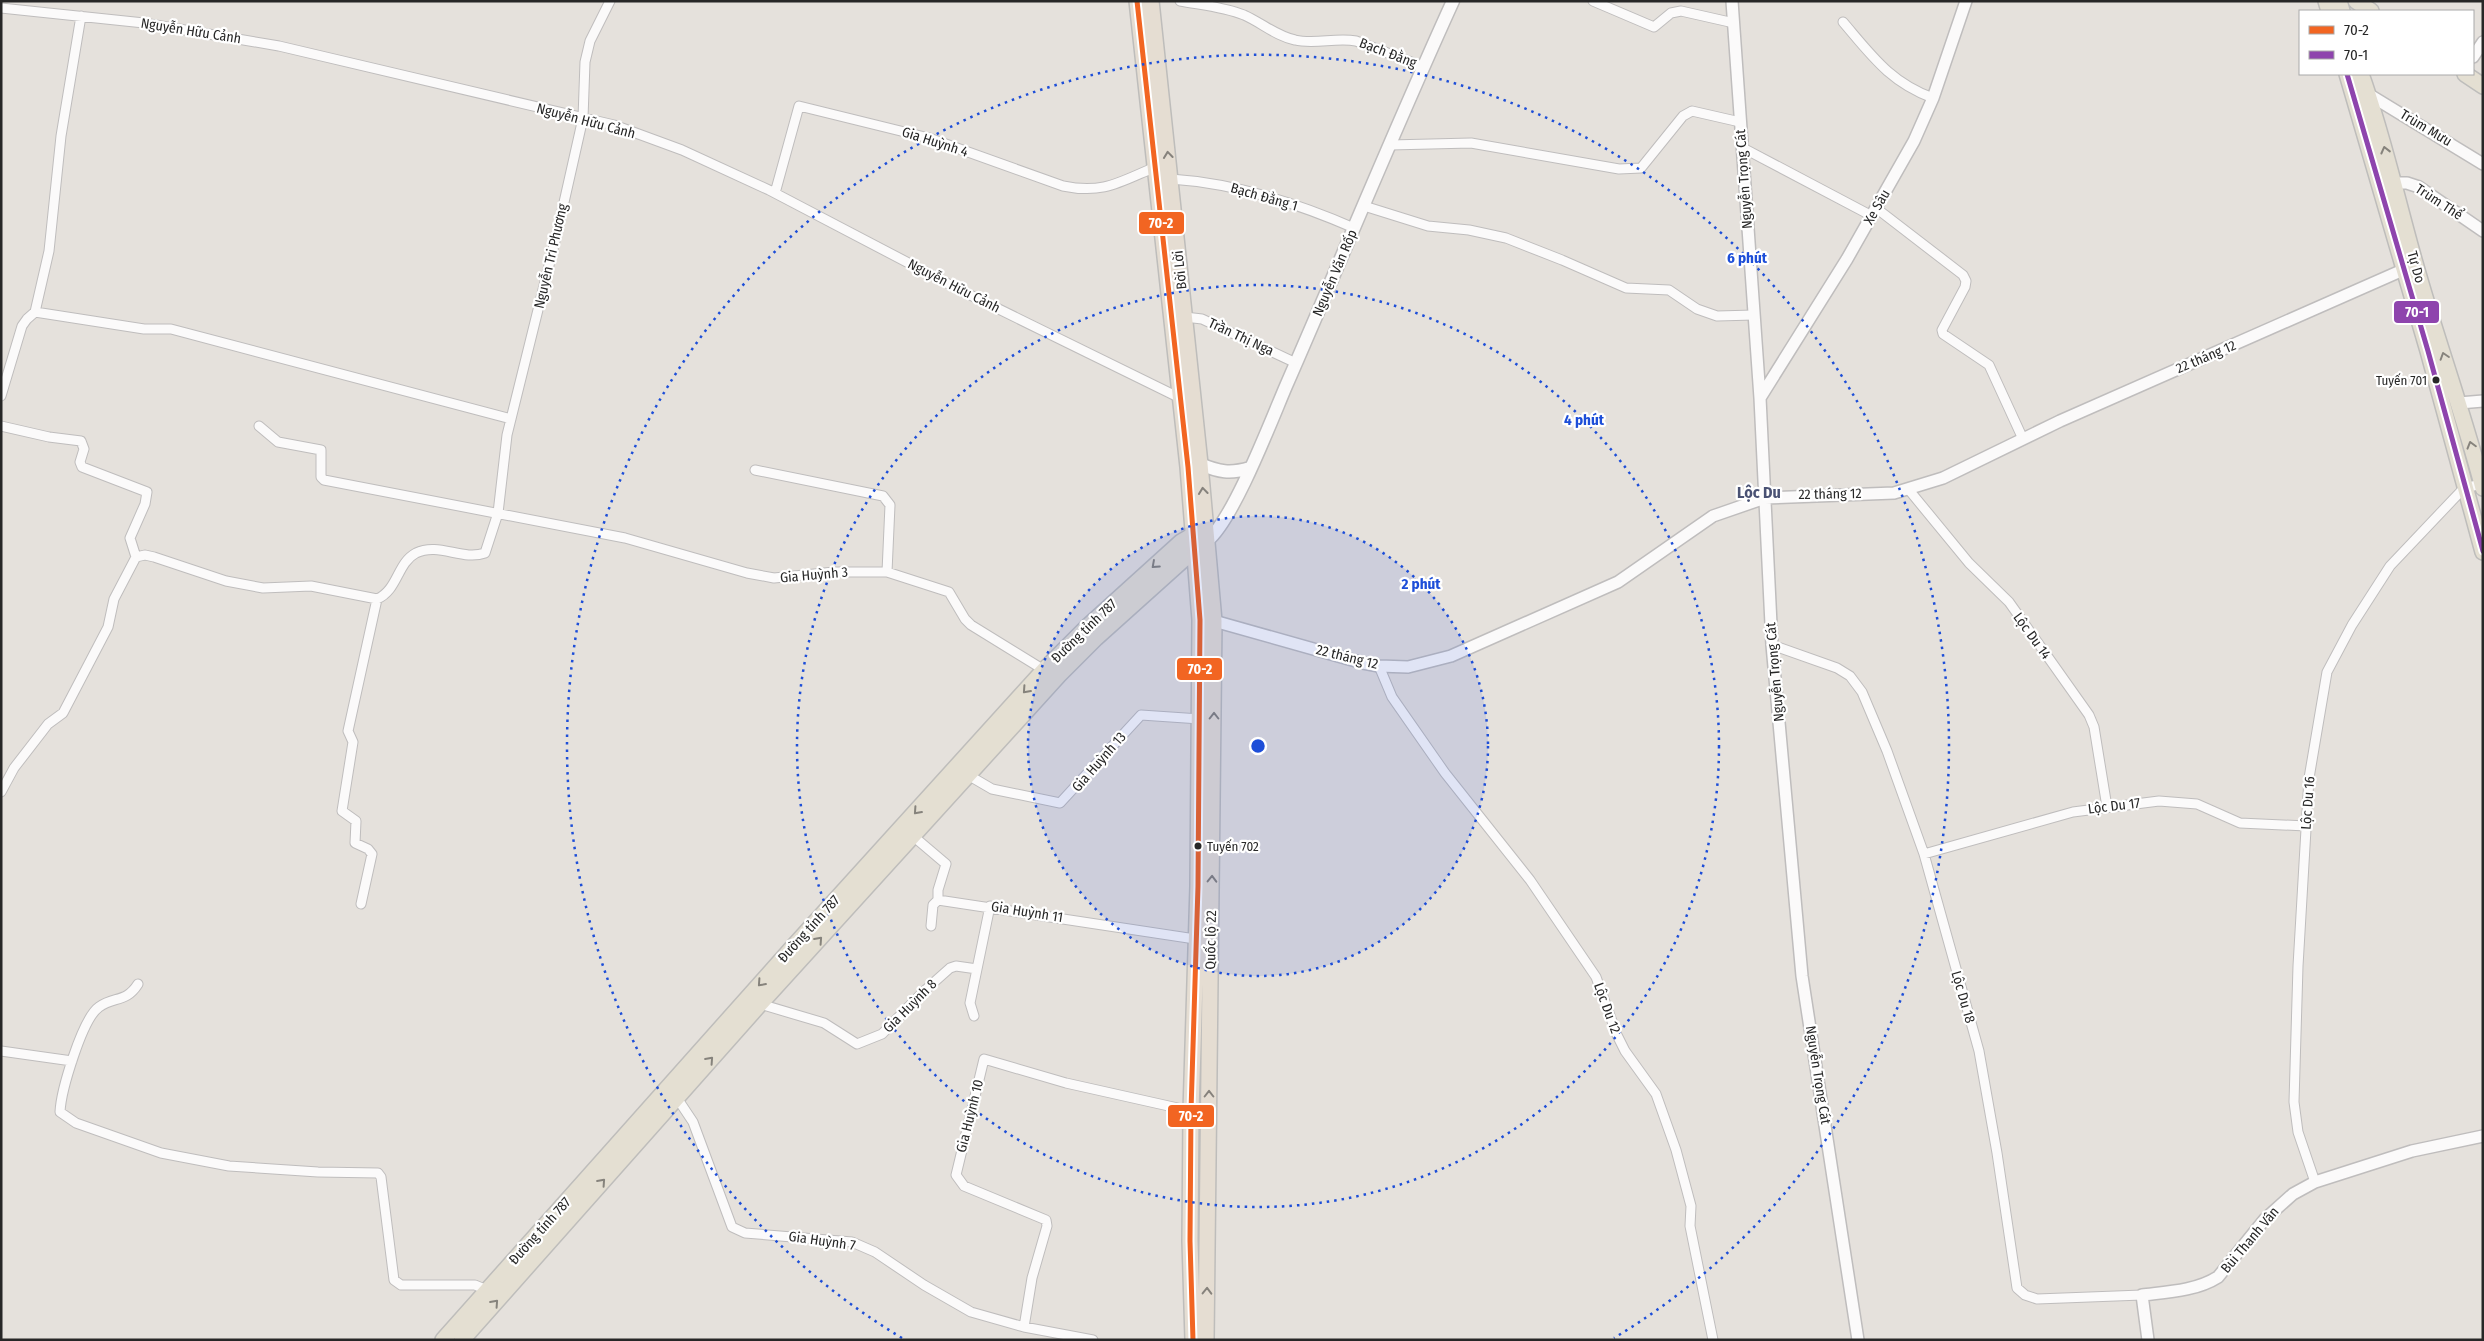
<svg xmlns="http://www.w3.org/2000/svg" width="2484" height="1341" font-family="'Fira Sans Condensed',sans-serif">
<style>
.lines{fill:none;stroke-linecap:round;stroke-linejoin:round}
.minor-casing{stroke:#bfbdbd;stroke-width:11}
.tertiary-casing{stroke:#bfbdbd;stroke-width:14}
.secondary-casing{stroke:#bfbdbd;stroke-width:15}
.primary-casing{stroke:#bebdbb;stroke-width:18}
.trunk-casing{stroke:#bebdbb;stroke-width:18}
.minor{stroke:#fbfafa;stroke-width:9}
.tertiary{stroke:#fbfafa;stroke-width:11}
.secondary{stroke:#fbfafa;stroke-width:12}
.primary{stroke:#e4dfd2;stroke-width:15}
.trunk{stroke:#e5ddd2;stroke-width:15}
.bus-1-casing{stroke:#fff;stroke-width:9}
.bus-2-casing{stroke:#fff;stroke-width:9}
.bus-1{stroke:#f26522;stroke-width:5}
.bus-2{stroke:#8e44ad;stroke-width:5}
.oneway{stroke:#86837c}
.oneway2{stroke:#86827c}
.ring{fill:none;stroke:#1d4ed8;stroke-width:2.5;stroke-dasharray:2.5 5}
.bus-dot{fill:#272727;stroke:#fff;stroke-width:2}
.labels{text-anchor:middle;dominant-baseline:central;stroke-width:4.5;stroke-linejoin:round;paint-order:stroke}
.bus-label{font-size:13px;fill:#272727;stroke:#fff;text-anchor:end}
.street-label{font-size:14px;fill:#272727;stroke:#fff}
.quarter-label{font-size:16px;font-weight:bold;fill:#4a5274;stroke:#fff}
.centre{fill:#1d4ed8;stroke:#fff;stroke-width:2.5}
.ring-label{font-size:15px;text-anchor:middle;font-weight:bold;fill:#1d4ed8;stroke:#fff;stroke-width:4.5;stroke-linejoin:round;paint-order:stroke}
.line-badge{stroke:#fff;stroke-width:2}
.badge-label{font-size:14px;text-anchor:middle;font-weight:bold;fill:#fff}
</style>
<rect width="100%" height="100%" fill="#e5e1dc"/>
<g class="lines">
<g class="minor-casing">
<path id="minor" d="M1180,1C1201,5 1224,7 1244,15C1262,23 1276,36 1295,40C1315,45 1336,37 1356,41L1424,67
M1593,1L1654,27L1671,13L1681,11L1734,23
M1,8L144,23L279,46L614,125L682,150L769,190L962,291L1180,398
M1843,22C1872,56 1890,82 1933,98
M1390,145L1471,143L1619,169L1641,168L1683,116L1692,111L1740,122
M1743,148L1872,216
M1171,179C1233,183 1297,203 1354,228
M775,193L799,106L929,138L1063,186C1102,194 1118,183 1153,168
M1364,206L1428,226L1469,230L1506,238L1562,260L1626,288L1669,290L1697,309L1717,316L1754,315
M1876,208L1963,275L1966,281L1965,287L1942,330L1943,334L1989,365L2023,439
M35,312L49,251L61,136L81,16
M1185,317L1202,319L1296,363
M1,396L22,326L27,319L35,312L144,329H171L511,419
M1,426L49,437L81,441L84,449L80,462L82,467L147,492L145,504L130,538L136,557
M259,426L278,442L321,450V477L324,480L625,538L747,573L774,578L834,572H887L949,592L965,619L971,625L1044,670
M755,470L883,496L890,505L887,572
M1909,490L1969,563L2009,602L2089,715L2094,727L2107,807
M1772,645L1837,668L1850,676L1862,692L1887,751L1924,854L1979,1051L1997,1153L2017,1288L2025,1295L2037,1299L2142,1295
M1379,666L1392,697L1445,773L1530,880L1596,977L1617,1035L1625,1051L1656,1094L1676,1150L1691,1206L1690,1226L1713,1340
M968,775L992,789L1060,803L1141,715L1200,719
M1,792L14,768L48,724L63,713L108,627L114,599L136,557L145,555L154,557L226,581L263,588L311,586L377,599C398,590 397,563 416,553C439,542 462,561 485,553L498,513L507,435L558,229L583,118L585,62L590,41L610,1
M913,836L946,864L938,890V900
M1924,854L2073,812L2159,801L2197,804L2240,823L2306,826
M938,900L1195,939
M361,904L372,854L368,849L355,843L356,821L342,811L353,742L348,731L377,599
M931,926L933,905L938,900
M138,984C126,1003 114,996 99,1007C82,1019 61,1091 60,1112L76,1123L161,1153L229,1166L318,1172L378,1173L381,1177L394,1280L401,1285H475L487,1290
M760,1004L824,1023L857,1044L882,1034L923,992L950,968L956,966L977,969
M974,1016L970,1003L990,906
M1,1051L72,1061
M677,1098L693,1122L732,1227L745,1233L852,1242L875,1252L924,1285L971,1312L1024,1327L1093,1340
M2315,1182L2298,1132L2294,1102L2298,966L2309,778L2327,672L2352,625L2390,566L2464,488L2482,484
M1024,1327L1032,1278L1047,1226L1046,1220L964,1186L956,1175L984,1059L1066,1083L1191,1111"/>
</g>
<g class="tertiary-casing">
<path id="tertiary" d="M1732,1L1760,398L1772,645L1802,976L1858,1340
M2473,57L2483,42
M2368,94L2483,164
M2393,183H2407L2419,187L2483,231
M1760,398L1847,259L1914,141L1933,98L1966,1
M2459,403L2483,401
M1214,621L1363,663L1379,666L1408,667L1451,656L1618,582L1713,516L1765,498L1894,493L1943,478L2060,421L2412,266
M2148,1340L2142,1295C2167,1292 2196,1291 2218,1277L2265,1219L2293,1194L2315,1182L2412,1151L2483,1136"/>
</g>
<g class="secondary-casing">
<path id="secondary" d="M1200,464C1219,472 1230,474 1250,468
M1208,540C1234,518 1271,421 1286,386C1342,258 1395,128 1453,1"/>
</g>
<g class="primary-casing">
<path id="primary" d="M2326,1L2329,11
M2339,1L2342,11
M2356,1L2371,11
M2347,74L2428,351L2483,552
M2361,74C2383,135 2397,200 2415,263C2436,338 2463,412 2483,488
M2465,74L2483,86
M443,1340L792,948L1044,670L1086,628L1181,542L1193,535
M462,1340L760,1004L1059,675L1096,638L1194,550"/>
</g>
<g class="trunk-casing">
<path id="trunk" d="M1137,1L1188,467L1200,620L1198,886L1191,1111L1190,1241L1193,1340
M1151,1L1200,464L1214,621L1206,1340"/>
</g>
<use href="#minor" class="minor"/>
<use href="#tertiary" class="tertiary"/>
<use href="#secondary" class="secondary"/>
<use href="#primary" class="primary"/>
<use href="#trunk" class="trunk"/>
<g class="bus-1-casing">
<path id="bus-1" d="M1137,1L1188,467L1200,620L1198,886L1191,1111L1190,1241L1193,1340"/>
</g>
<g class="bus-2-casing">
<path id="bus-2" d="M2347,74L2428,351L2483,551"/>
</g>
<use href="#bus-1" class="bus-1"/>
<use href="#bus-2" class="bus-2"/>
</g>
<defs><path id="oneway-chevron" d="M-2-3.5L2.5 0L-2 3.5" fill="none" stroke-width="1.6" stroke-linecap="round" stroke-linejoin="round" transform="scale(1.25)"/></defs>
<g class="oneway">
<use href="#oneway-chevron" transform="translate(2385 150) rotate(-104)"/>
<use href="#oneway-chevron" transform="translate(2444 356) rotate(-108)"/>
<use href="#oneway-chevron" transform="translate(2471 445) rotate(-106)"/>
<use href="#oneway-chevron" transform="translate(1155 565) rotate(138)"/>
<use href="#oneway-chevron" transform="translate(1026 690) rotate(132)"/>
<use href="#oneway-chevron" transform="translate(917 811) rotate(132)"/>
<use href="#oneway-chevron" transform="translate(819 940) rotate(-48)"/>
<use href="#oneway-chevron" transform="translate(761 983) rotate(132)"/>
<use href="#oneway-chevron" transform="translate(710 1060) rotate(-48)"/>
<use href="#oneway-chevron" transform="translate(602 1182) rotate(-48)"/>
<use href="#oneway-chevron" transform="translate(495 1303) rotate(-48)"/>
</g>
<g class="oneway2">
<use href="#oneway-chevron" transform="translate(1168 155) rotate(-96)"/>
<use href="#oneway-chevron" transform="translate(1203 491) rotate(-96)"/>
<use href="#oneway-chevron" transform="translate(1214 716) rotate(-90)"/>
<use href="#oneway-chevron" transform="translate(1212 879) rotate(-89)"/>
<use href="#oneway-chevron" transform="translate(1209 1094) rotate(-90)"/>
<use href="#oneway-chevron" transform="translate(1207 1291) rotate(-89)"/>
</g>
<circle cx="1258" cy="746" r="230" fill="#1d4ed8" fill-opacity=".12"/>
<g class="ring">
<circle cx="1258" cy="746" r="230"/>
<circle cx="1258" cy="746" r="461"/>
<path d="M902 1338A691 691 0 1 1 1614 1338"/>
</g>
<g class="bus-dot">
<circle cx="2436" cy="380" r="4.5"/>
<circle cx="1198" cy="846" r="4.5"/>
</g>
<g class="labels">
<g class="bus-label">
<text x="2427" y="380">Tuyến 701</text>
<text x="1207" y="846" text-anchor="start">Tuyến 702</text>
</g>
<g class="street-label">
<text transform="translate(191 31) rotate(9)">Nguyễn Hữu Cảnh</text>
<text transform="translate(1388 53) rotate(21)">Bạch Đằng</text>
<text transform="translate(586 121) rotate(15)">Nguyễn Hữu Cảnh</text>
<text transform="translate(2426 128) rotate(31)">Trùm Mưu</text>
<text transform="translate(935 142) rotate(18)">Gia Huỳnh 4</text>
<text transform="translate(1744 179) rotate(-94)">Nguyễn Trọng Cát</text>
<text transform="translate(1264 197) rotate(16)">Bạch Đằng 1</text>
<text transform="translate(2439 202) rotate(33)">Trùm Thể</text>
<text transform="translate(1877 207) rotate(-60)">Xe Sâu</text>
<text transform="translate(551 256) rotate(-77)">Nguyễn Tri Phương</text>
<text transform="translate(2416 267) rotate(74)">Tự Do</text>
<text transform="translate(1180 270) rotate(-96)">Bời Lời</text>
<text transform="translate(1335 273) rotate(-67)">Nguyễn Văn Rốp</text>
<text transform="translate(954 286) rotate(27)">Nguyễn Hữu Cảnh</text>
<text transform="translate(1241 337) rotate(25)">Trần Thị Nga</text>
<text transform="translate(2206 357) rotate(-23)">22 tháng 12</text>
<text transform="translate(1830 494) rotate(-1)">22 tháng 12</text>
<text transform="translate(814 575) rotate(-5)">Gia Huỳnh 3</text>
<text transform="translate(1084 631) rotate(-44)">Đường tỉnh 787</text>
<text transform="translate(2032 636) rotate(54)">Lộc Du 14</text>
<text transform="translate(1347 657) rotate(14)">22 tháng 12</text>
<text transform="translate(1775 672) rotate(-95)">Nguyễn Trọng Cát</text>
<text transform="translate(1099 762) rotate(-49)">Gia Huỳnh 13</text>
<text transform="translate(2308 803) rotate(-86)">Lộc Du 16</text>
<text transform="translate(2114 806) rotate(-7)">Lộc Du 17</text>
<text transform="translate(1027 912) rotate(9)">Gia Huỳnh 11</text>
<text transform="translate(809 929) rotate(-48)">Đường tỉnh 787</text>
<text transform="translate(1211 940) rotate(-89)">Quốc lộ 22</text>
<text transform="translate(1963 997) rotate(74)">Lộc Du 18</text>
<text transform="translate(910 1006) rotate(-45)">Gia Huỳnh 8</text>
<text transform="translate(1607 1008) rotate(70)">Lộc Du 12</text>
<text transform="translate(1818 1075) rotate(81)">Nguyễn Trọng Cát</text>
<text transform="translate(970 1116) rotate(-76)">Gia Huỳnh 10</text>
<text transform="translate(540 1231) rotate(-48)">Đường tỉnh 787</text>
<text transform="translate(2250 1240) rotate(-50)">Bùi Thanh Vân</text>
<text transform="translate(822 1241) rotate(8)">Gia Huỳnh 7</text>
</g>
<g class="quarter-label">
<text x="1759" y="492">Lộc Du</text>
</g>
</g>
<circle cx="1258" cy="746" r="8" class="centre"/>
<g class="ring-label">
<text x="1747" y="263">6 phút</text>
<text x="1584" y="425">4 phút</text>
<text x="1421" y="589">2 phút</text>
</g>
<g class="line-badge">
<rect x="1138" y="211" width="47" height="24" rx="5" fill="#f26522"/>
<rect x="2393" y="300" width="47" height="24" rx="5" fill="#8e44ad"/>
<rect x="1176" y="657" width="47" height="24" rx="5" fill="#f26522"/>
<rect x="1167" y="1104" width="48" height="24" rx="5" fill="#f26522"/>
</g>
<g class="badge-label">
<text x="1161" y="228">70-2</text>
<text x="2417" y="317">70-1</text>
<text x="1200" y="674">70-2</text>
<text x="1191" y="1121">70-2</text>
</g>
<rect width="2484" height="1341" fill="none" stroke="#272727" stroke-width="5"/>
<rect x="2299" y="10" width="175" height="65" fill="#ffffff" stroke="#a9a9a9"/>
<rect x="2309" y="26" width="25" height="8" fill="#f26522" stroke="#a9a9a9"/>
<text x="2344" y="35" font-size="15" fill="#272727">70-2</text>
<rect x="2309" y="51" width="25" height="8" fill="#8e44ad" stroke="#a9a9a9"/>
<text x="2344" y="60" font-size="15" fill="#272727">70-1</text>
</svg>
